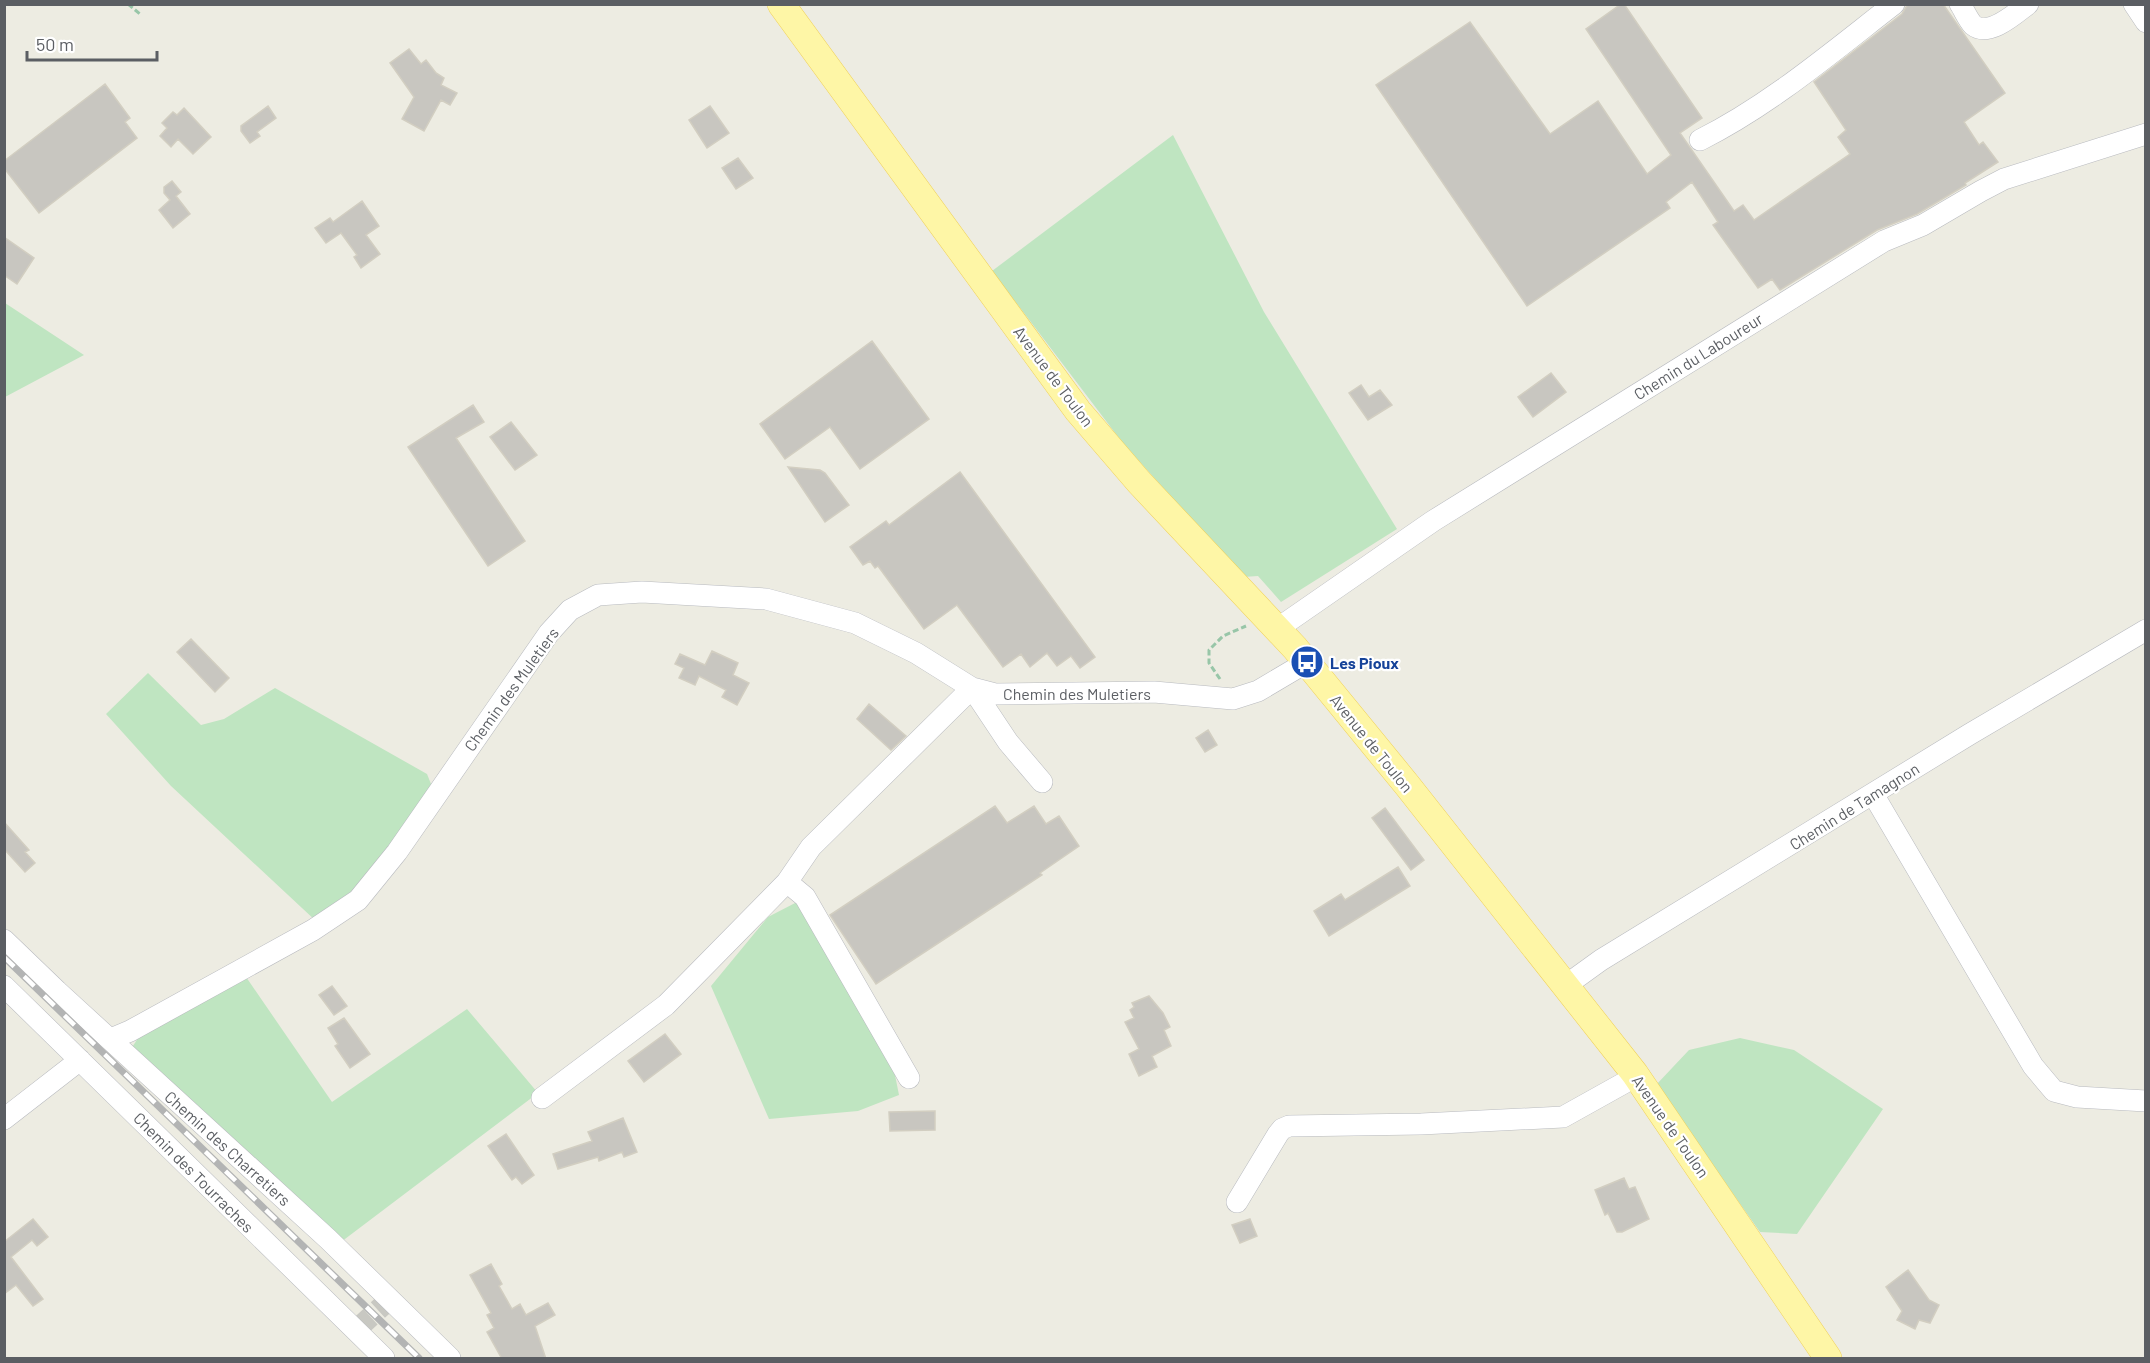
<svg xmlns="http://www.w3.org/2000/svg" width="2150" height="1363" font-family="Barlow,sans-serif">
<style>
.green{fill:#bfe5c1}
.building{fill:#c8c6c0;stroke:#d2cec1;stroke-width:1.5}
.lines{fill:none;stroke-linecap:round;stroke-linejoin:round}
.minor-tunnel{stroke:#c8c8c2;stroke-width:21;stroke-dasharray:21 10;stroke-linecap:butt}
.minor-casing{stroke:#b8babf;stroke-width:22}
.major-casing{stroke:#f0d058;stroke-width:28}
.path{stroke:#98c6a8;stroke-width:3;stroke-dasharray:6 3;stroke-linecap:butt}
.minor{stroke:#fff;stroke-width:21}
.major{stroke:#fef6a6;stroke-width:27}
.rail-casing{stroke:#b3b4b4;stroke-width:7}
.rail{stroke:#fff;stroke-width:4.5;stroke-dasharray:14;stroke-linecap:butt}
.labels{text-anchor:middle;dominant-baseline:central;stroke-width:4.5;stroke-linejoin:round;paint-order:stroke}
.street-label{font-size:16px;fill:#5b5e63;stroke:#fff}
.transit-label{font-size:16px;font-weight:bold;fill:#164399;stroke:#fff;text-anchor:start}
</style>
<rect width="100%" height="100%" fill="#edece2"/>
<path class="green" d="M1173,135L1264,312L1397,529L1281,602L1258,576L1243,577L1122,442L992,271Z
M5,303L84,355L5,397Z
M148,673L201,725L224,719L275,688L427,774L431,784L430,794L347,898L317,922L171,786L106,714Z
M799,901L893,1065L899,1095L858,1111L769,1119L711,986L768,917Z
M244,974L332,1102L467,1009L538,1093L341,1242L129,1052L142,1032Z
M1740,1038L1794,1050L1883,1109L1797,1234L1760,1232L1656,1085L1689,1050Z"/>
<path class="building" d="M1621,4H1624L1702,118L1680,133L1734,211L1743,205L1754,220L1850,154L1838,137L1846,130L1814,82L1902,14L1908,4H1943L2005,93L1964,122L1979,145L1983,142L1998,162L1965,183L1966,185L1917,214L1877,230L1780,290L1772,279L1758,288L1713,225L1718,222L1692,182L1666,202L1670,208L1527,306L1376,85L1470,22L1550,134L1598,101L1647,174L1671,155L1586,29Z
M409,49L421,64L426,60L436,73L444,78L441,85L457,93L450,105L441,100L424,131L402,119L414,97L390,63Z
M105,84L130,118L125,122L137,138L39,213L4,168V161Z
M268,106L276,118L257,132L260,136L250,143L241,131V126Z
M710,106L729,133L707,148L689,120Z
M184,108L211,137L193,154L178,139L171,147L160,136L167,128L162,123L173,112L177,115Z
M738,158L753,178L736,189L722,168Z
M172,181L181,192L176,196L190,214L173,228L159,210L170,200L164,193V187Z
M362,201L379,226L366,235L380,254L361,268L354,257L357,255L341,233L326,243L315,228L330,218L333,222Z
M4,237L34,258L17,284L4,275Z
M872,341L929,419L860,469L830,427L785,459L760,424Z
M1551,373L1566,392L1533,417L1518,397Z
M1361,385L1369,397L1380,390L1392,405L1368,420L1349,393Z
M473,405L484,422L456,438L525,541L488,566L408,447Z
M511,422L537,455L515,470L490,437Z
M788,467L820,470L825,473L849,505L825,522Z
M960,472L1095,657L1080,668L1071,656L1057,666L1047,653L1030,667L1021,654L1003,667L957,605L924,629L878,566L875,568L870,561L863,565L850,547L886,521L889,525Z
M191,639L229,678L215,692L177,652Z
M712,651L738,663L733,675L749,683L737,705L722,697L726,690L699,676L695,685L679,678L684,668L675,664L680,654L705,665Z
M869,704L906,736L891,750L857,719Z
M1208,730L1217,745L1205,752L1196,738Z
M995,806L1007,823L1034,806L1046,824L1059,816L1079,846L1040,873L1042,875L876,984L830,915Z
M1385,808L1424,860L1411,870L1372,818Z
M4,822L29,850L25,852L35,863L25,872L4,849Z
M1398,867L1410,886L1329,936L1314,911L1341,894L1345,900Z
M332,986L347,1006L334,1015L319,995Z
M1149,996L1163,1013L1170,1027L1164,1030L1171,1046L1152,1056L1157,1067L1139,1076L1129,1054L1139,1049L1125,1022L1134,1018L1130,1010L1134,1007L1132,1003Z
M344,1018L370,1054L350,1068L335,1046L338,1044L328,1028Z
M665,1034L681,1054L644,1082L628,1061Z
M935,1111V1130L890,1131L889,1112Z
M623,1118L637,1152L624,1157L622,1152L599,1161L598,1157L558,1169L553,1154L592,1141L588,1132Z
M506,1134L534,1175L522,1184L516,1177L512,1180L488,1146Z
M1624,1178L1629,1189L1635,1187L1649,1219L1622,1232H1617L1608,1213L1605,1215L1595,1190Z
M33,1219L48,1237L37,1246L32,1240L11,1257L43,1299L33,1306L16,1285L4,1294V1242Z
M1250,1219L1257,1236L1240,1243L1232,1225Z
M491,1264L502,1284L499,1286L512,1309L520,1304L526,1315L548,1303L555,1315L535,1326L546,1359H502L487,1332L494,1328L487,1315L491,1313L470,1275Z
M1908,1270L1929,1300L1939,1305L1930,1323L1919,1320L1915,1329L1897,1320L1902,1311L1886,1287Z"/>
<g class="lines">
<path class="minor-tunnel" d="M355,1331L390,1299"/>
<g class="minor-casing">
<path id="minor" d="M1960,4C1964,10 1968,20 1973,25C1989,38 2016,13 2028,4
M2134,4L2146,22
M1700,140C1770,105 1832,52 1894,4
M1277,629L1433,521L1884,241L1923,225L1981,191L2004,179L2146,134
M972,688L1008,742L1042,782
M1873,794L2033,1066L2054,1091L2077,1097L2146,1101
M787,882L805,897L909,1078
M4,940L57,991L328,1239L450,1358
M4,986L384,1358
M1565,986L1601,960L1970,734L2146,630
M111,1039L130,1031L313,930L358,900L397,852L549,633L570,610L598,595L642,592L766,599L855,623L916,653L972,688L995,694L1154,692L1233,699L1258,691L1307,662
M542,1098L666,1005L787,882L811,847L972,688
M4,1119L80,1060
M1237,1202L1278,1134L1282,1129L1289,1126L1421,1124L1563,1117L1624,1083L1635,1074"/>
</g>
<g class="major-casing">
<path id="major" d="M781,4L1078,411L1139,482L1295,648L1407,785L1635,1074L1828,1358"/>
</g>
<path class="path" d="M128,4L140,14
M1220,679L1209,663V650L1223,636L1246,626"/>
<use href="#minor" class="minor"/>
<use href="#major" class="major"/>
<g class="rail-casing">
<path id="rail" d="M4,957L419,1358"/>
</g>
<use href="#rail" class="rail"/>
</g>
<defs>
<g id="bus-disc" transform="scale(1.725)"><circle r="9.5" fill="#1a4fb4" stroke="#fff"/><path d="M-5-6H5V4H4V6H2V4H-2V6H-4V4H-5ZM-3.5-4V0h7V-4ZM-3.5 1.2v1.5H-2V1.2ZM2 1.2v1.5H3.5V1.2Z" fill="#fff"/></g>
</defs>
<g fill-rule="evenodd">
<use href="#bus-disc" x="1307" y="662"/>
</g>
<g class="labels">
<g class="street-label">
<text transform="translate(1698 356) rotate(-32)">Chemin du Laboureur</text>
<text transform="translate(1054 376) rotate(53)">Avenue de Toulon</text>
<text transform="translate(511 689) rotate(-54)">Chemin des Muletiers</text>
<text x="1077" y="693">Chemin des Muletiers</text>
<text transform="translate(1372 743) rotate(51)">Avenue de Toulon</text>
<text transform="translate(1854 806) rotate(-32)">Chemin de Tamagnon</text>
<text transform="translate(1671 1126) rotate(55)">Avenue de Toulon</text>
<text transform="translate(228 1148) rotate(42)">Chemin des Charretiers</text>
<text transform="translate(194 1172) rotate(45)">Chemin des Tourraches</text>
</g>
<g class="transit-label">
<text x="1330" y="662">Les Pioux</text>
</g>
</g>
<rect width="2150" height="1363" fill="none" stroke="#5b5e63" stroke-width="12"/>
<path d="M27 51v9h130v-9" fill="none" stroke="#5b5e63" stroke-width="3"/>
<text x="36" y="51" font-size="18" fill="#5b5e63" stroke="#ffffff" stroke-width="4.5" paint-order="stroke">50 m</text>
</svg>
